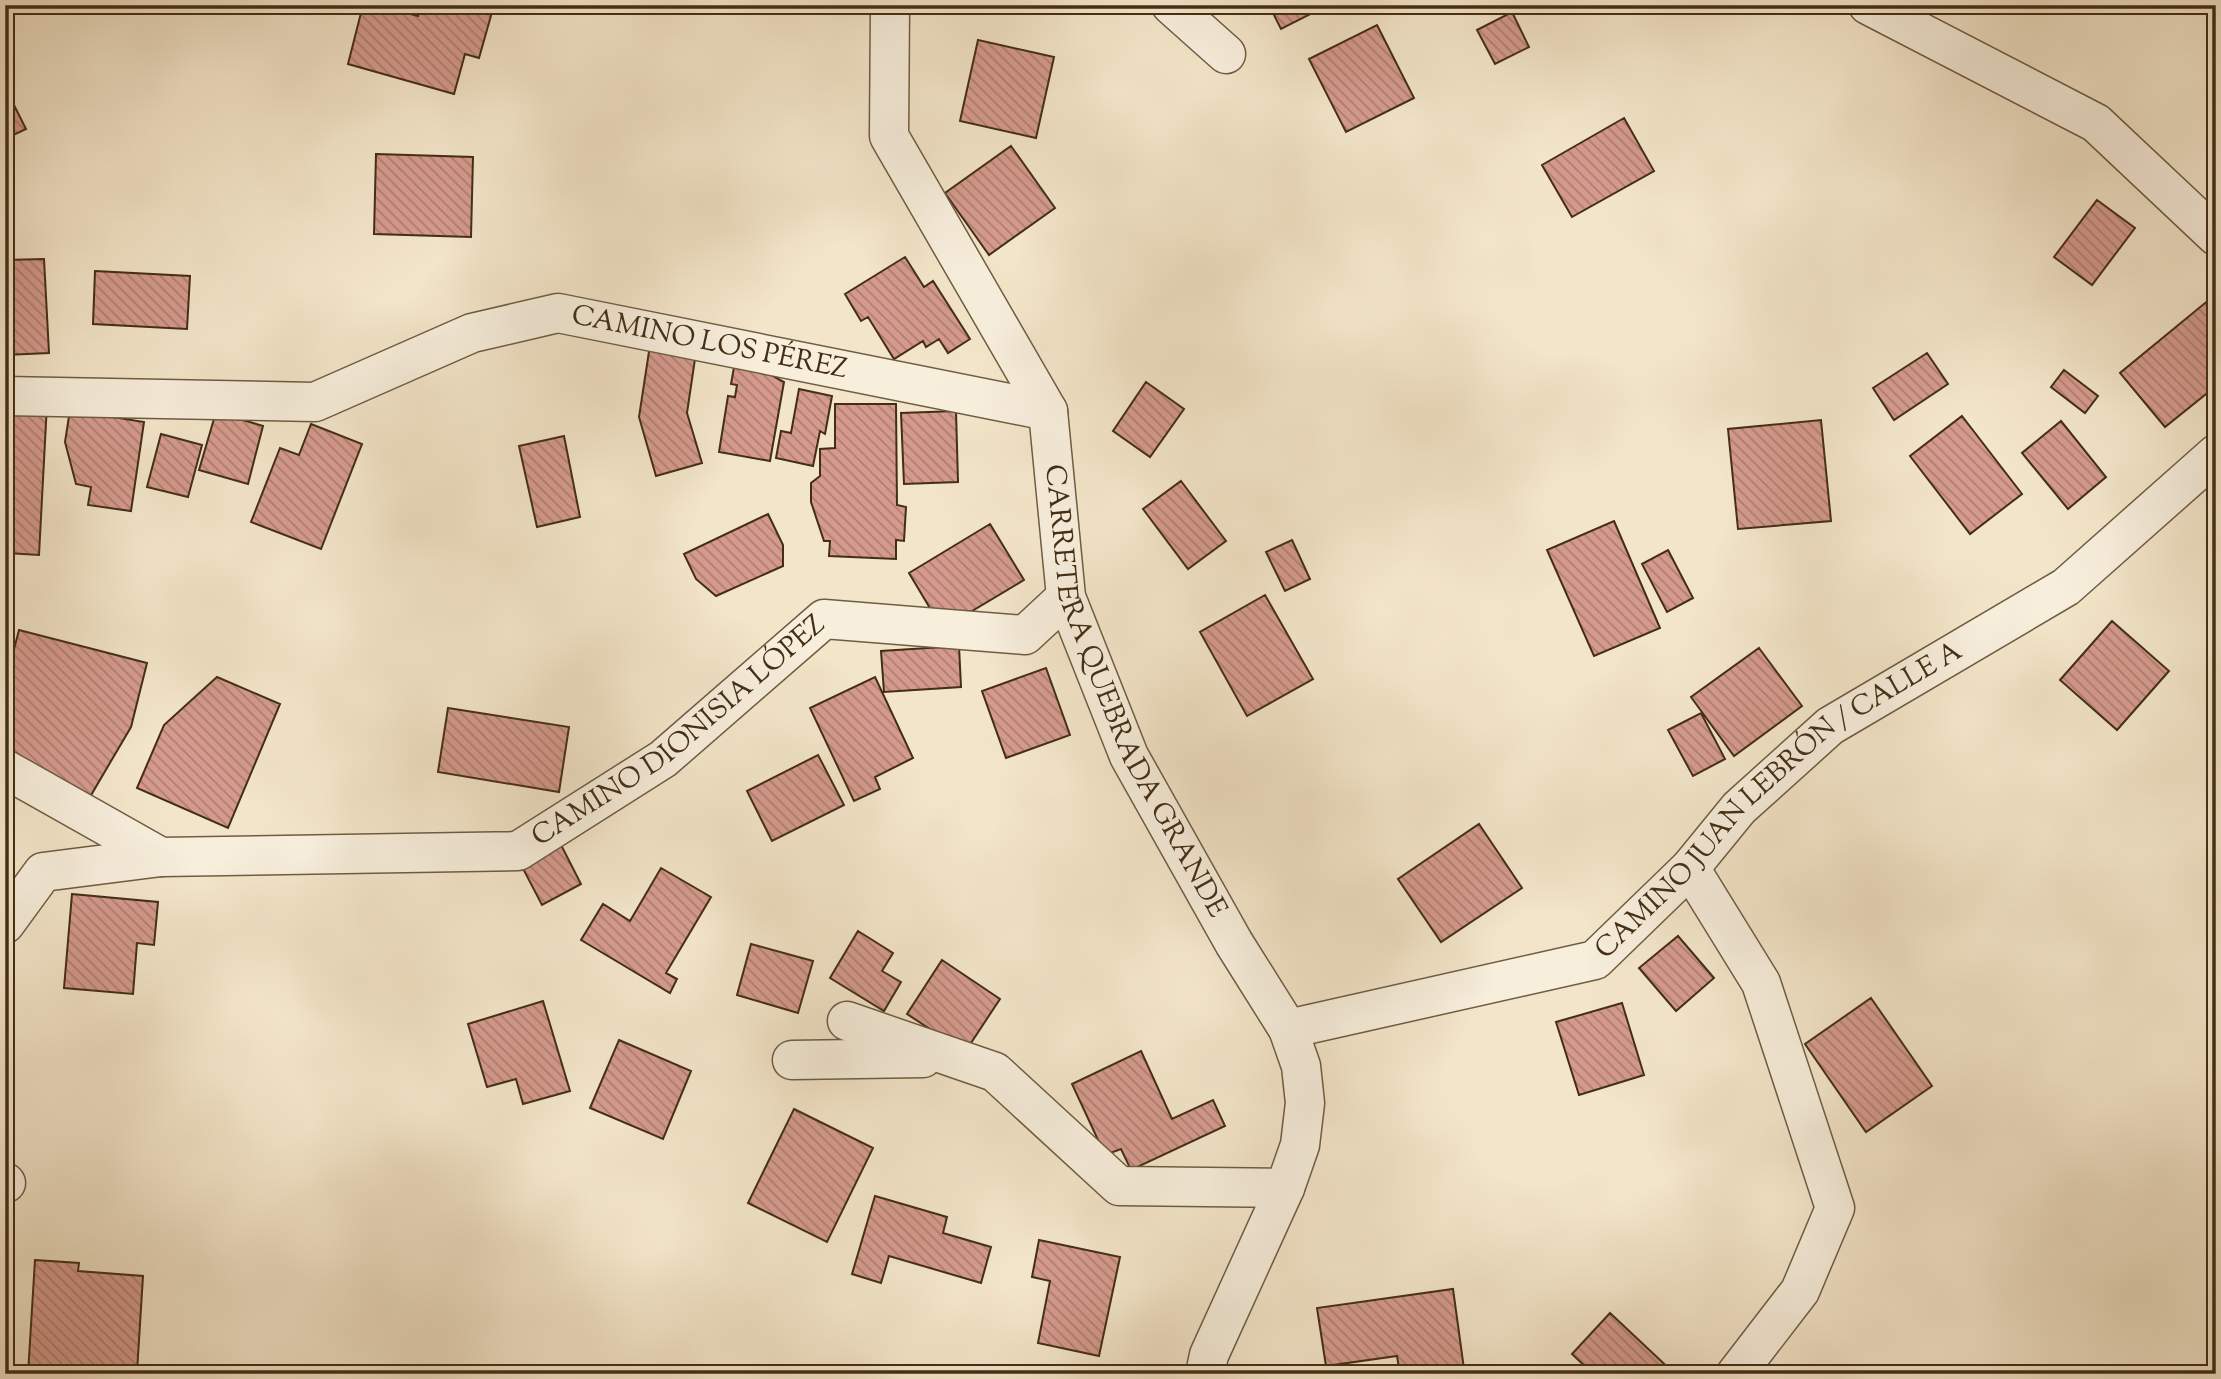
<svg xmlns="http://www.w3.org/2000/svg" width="2221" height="1379" font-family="'Sorts Mill Goudy',serif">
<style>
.building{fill:url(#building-back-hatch);stroke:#432e15;stroke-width:2}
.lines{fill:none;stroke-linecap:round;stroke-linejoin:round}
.street-casing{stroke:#6f5c42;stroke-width:41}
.street{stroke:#f7eedc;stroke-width:38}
.labels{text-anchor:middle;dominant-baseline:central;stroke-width:5;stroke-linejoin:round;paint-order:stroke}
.street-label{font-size:28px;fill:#432e15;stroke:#f7eedc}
</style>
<defs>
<pattern id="building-back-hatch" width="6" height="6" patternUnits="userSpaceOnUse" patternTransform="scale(1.75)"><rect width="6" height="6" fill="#d59a8d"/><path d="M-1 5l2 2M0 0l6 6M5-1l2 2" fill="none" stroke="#ae7e72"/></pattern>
</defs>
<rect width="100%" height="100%" fill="#f3e5c9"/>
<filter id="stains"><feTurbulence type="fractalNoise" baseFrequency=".00286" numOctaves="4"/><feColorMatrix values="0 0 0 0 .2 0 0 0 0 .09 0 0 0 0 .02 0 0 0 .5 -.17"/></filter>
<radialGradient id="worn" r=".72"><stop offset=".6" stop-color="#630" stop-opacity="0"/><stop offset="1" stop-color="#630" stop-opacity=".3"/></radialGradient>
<path class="building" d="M363,5H378L418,16L421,5H494L479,58L465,54L454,94L348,64Z
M1269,5H1328L1281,29Z
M1512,12L1529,47L1495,64L1477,30Z
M1377,25L1414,98L1346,132L1309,59Z
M978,40L1054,57L1036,138L960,121Z
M5,87L26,129L5,139Z
M1624,118L1654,171L1572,217L1542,165Z
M1011,146L1055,208L989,255L945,193Z
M376,154L473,157L471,237L374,234Z
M2097,200L2135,228L2092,285L2054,257Z
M905,257L924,287L933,281L970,339L948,353L939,339L926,347L923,341L894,359L868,317L861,321L845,294Z
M44,259L49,353L5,355V260Z
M95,271L190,276L187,329L93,324Z
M2216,294V386L2165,427L2120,373Z
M650,345L696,352L687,413L702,463L656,476L639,417Z
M1927,353L1948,384L1894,420L1873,388Z
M736,356L784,382L770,461L719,452L728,396L735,397L737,385L731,384Z
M2064,370L2098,396L2085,413L2051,387Z
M1146,382L1184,409L1150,457L1113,431Z
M799,389L832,396L825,434L820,431L813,466L776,458L781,431L791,433Z
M5,402L47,404L39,555L7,553L8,523H5Z
M835,404H896L897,505L906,507L904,541L896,540V559L829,556L830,541H824L811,502V483L820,476V449L835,448Z
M70,410L144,422L131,511L88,505L91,487L76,484L65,442Z
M956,411L958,482L904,484L901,413Z
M216,412L263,426L248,484L199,470Z
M1962,416L2022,494L1970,534L1910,456Z
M1821,420L1831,521L1738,529L1728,429Z
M2061,421L2106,477L2068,509L2022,453Z
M311,424L362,444L321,549L251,522L280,448L299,455Z
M161,434L202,445L188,497L147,487Z
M564,436L580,517L537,527L519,446Z
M1181,481L1226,541L1188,569L1143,509Z
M768,514L783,545V566L716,596L696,579L684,554Z
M1614,521L1660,628L1594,656L1547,550Z
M990,524L1024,580L972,611L934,615L909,573Z
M1292,540L1310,579L1285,591L1266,552Z
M1668,550L1693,598L1667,612L1642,564Z
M1265,595L1313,679L1247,716L1200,632Z
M2112,621L2169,671L2117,730L2060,680Z
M19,630L147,663L131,727L87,802L5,753V684Z
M959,646L961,687L884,692L881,651Z
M1759,648L1802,706L1734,756L1691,697Z
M1046,668L1070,735L1006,758L982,691Z
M217,677L280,704L228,828L137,788L164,725Z
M875,677L913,758L875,777L880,789L854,801L810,708Z
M448,708L569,727L559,792L438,772Z
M1701,713L1725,759L1693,776L1668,730Z
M818,755L844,805L772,841L747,791Z
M1479,824L1522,888L1441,942L1398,879Z
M558,839L581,884L542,905L518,859Z
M661,868L711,897L666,973L677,979L670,993L581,940L603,904L630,921Z
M72,894L158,902L154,945L137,943L133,994L64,988Z
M858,931L893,953L882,971L901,982L884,1011L830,978Z
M1678,936L1714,978L1676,1011L1639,968Z
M751,944L813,961L798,1013L737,995Z
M942,960L1000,999L965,1052L907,1014Z
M1871,998L1932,1086L1866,1132L1805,1044Z
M543,1001L570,1091L523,1104L516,1079L487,1087L468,1024Z
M1622,1003L1644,1075L1579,1095L1556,1022Z
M619,1040L691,1071L663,1139L590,1108Z
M1141,1051L1172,1119L1213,1100L1225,1126L1131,1170L1121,1149L1105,1155L1072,1084Z
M794,1109L873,1148L827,1242L748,1203Z
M875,1196L947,1217L943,1233L991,1247L981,1283L889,1256L881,1283L852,1274Z
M1039,1240L1120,1257L1099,1356L1038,1343L1050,1281L1032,1277Z
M35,1260L79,1263L78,1271L143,1276L137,1372L78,1368V1374H28Z
M1453,1289L1464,1369L1427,1374H1400L1397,1356L1326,1366L1317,1308Z
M1610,1313L1675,1374H1593L1572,1354Z"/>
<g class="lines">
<g class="street-casing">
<g id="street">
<path id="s1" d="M890,5L889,136L1048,411L1066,597L1129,756L1234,943L1288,1029L1301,1066L1305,1103L1300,1145L1285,1188L1209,1355L1205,1374"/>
<path d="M1171,5L1226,54"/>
<path d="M1868,5L2096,123L2216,236"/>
<path id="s2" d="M5,396L315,402L472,333L558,313L1048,411"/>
<path id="s3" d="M5,769L161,857L518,851L663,759L824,619L1025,635L1066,597"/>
<path d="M1690,868L1761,983L1835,1208L1800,1291L1736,1374"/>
<path d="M5,924L43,872L161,857"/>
<path d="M847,1021L995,1072L1119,1186L1285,1188"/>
<path id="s4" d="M1288,1029L1595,960L1690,868L1739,808L1830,726L2066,587L2216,454"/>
<path d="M792,1060L923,1058"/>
<path d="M5,1182L6,1183"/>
</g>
</g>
<use href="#street" class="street"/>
</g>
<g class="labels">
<g class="street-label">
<text stroke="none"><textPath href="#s2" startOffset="724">CAMINO LOS PÉREZ</textPath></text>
<text stroke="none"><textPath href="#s1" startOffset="746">CARRETERA QUEBRADA GRANDE</textPath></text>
<text stroke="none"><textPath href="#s3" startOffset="737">CAMINO DIONISIA LÓPEZ</textPath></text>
<text stroke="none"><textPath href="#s4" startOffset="560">CAMINO JUAN LEBRÓN / CALLE A</textPath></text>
</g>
</g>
<rect width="2221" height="1379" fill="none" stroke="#f3e5c9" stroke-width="28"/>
<rect x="7" y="7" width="2207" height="1365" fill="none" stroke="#432e15" stroke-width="3.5"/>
<rect x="14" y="14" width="2193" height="1351" fill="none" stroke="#432e15" stroke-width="2"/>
<rect width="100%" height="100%" filter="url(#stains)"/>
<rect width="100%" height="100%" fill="url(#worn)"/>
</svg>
